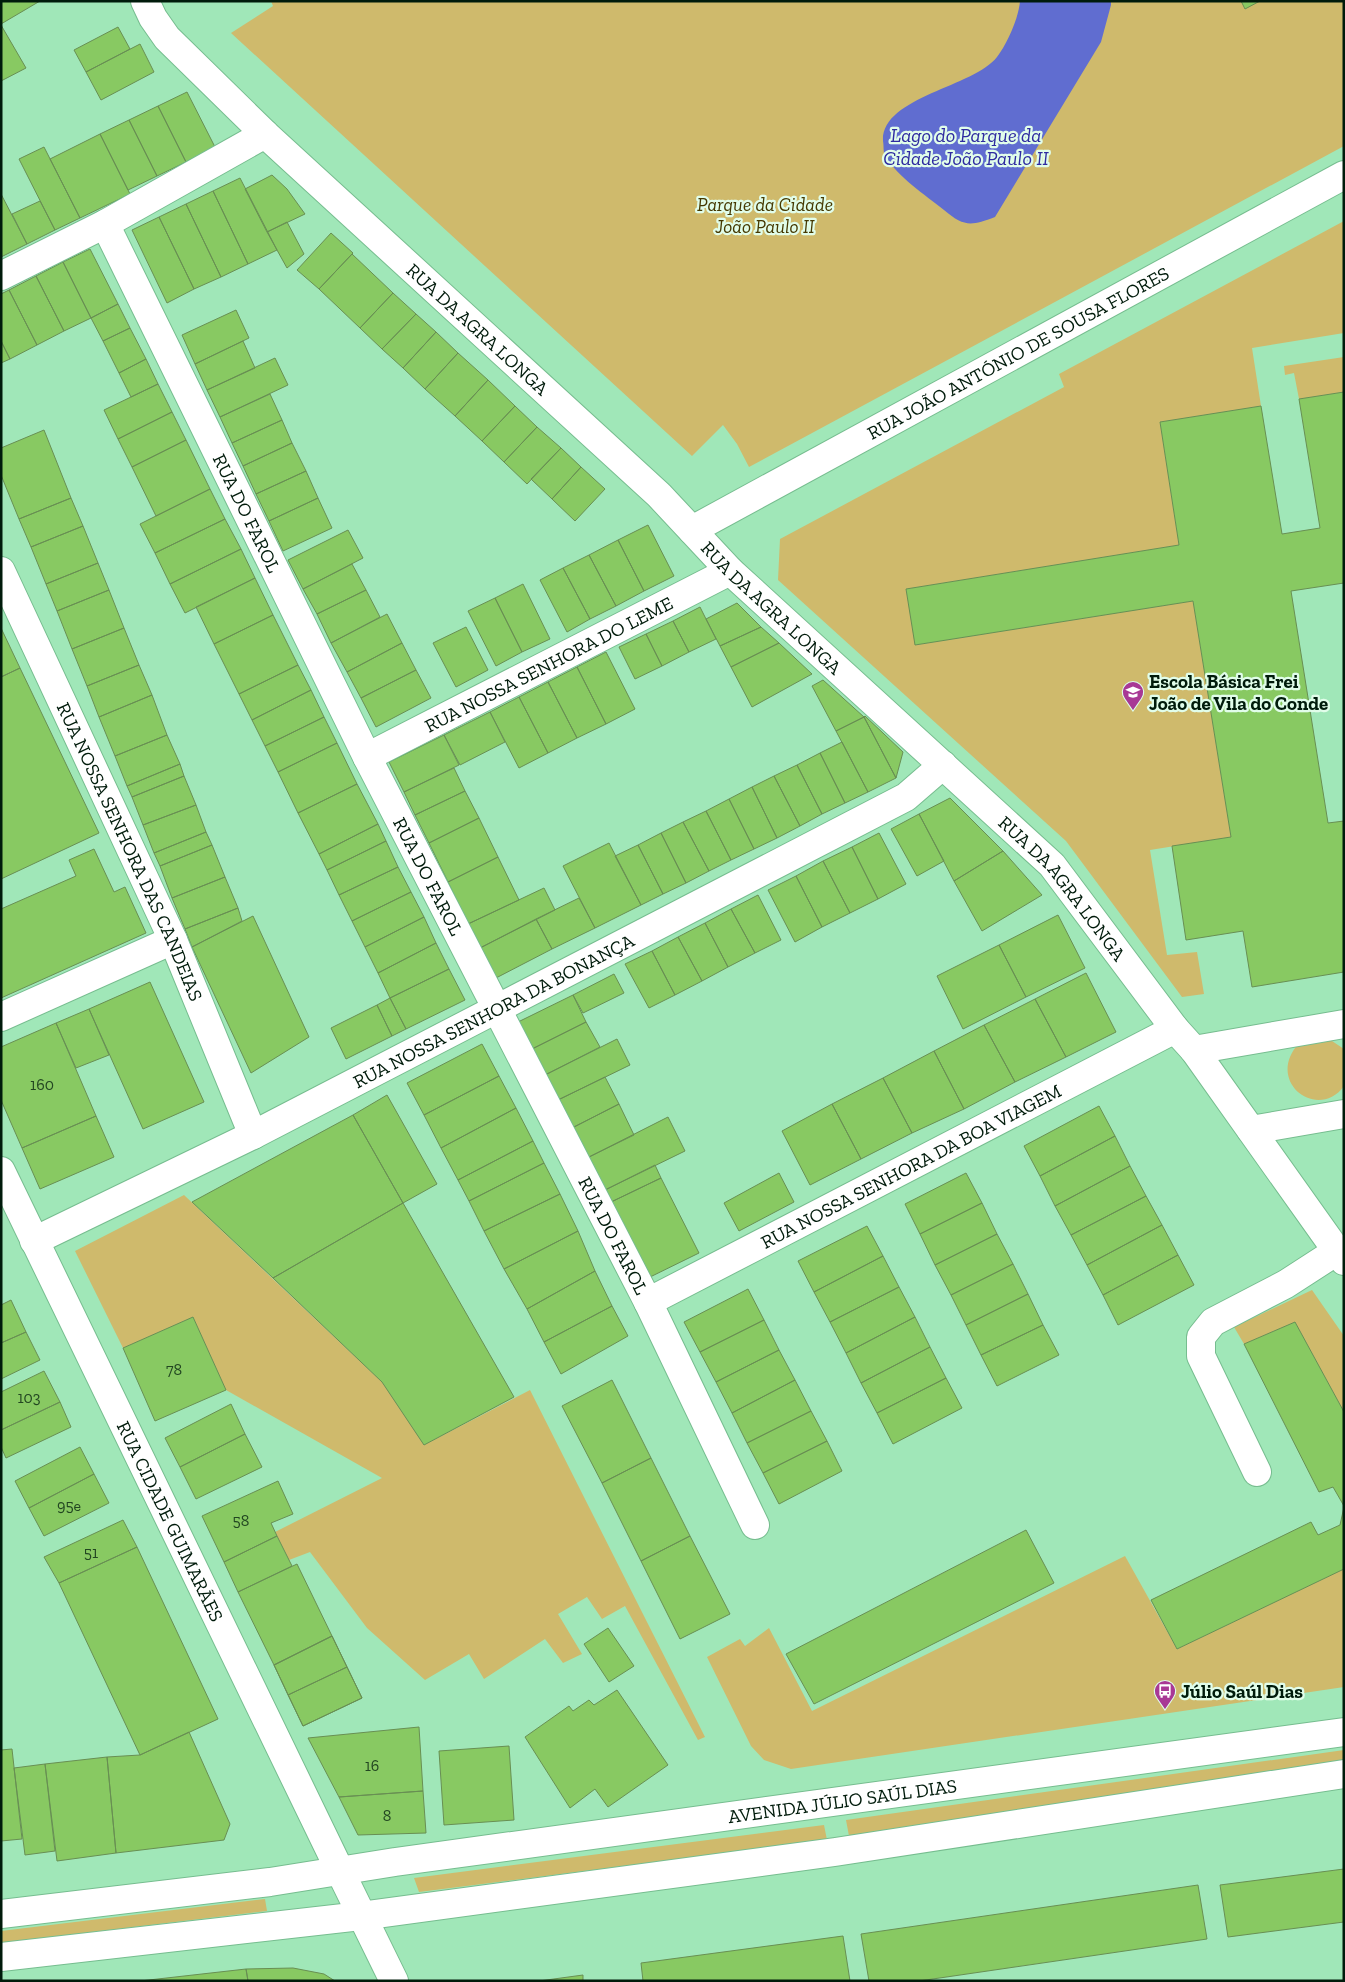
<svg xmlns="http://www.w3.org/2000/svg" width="1345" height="1982" font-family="'Zilla Slab',serif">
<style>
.green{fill:#cfba6c}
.water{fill:#606dd0}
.building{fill:#88c962;stroke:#688f53}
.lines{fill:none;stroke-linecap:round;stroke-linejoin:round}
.minor-casing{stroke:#76bd8f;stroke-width:30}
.major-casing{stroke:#76bd8f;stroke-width:30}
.minor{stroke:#fff;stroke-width:28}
.major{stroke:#fff;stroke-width:28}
.labels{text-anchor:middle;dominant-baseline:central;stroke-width:4.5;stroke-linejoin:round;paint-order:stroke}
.number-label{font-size:16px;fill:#224621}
.park-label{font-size:19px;font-style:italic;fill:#453800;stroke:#e1fdea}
.street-label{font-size:19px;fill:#001b0b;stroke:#e1fdea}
.poi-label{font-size:19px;font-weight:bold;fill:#001b0b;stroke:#e1fdea;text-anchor:start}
.water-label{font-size:20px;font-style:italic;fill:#2e2aa0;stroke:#e1fdea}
</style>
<rect width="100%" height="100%" fill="#a0e7b8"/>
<path class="green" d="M271,1H1344V146L749,467L737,444L723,425L692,456L231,33L273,6Z
M1344,221V333L1252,348L1261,406L1160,422L1179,545L906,589L916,645L1193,601L1231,837L1150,850L1167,955L1197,952L1204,994L1182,997L1066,841L778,580L780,539L1064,387L1059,374Z
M1344,357V392L1299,399L1294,373L1285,375L1284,366Z
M1329,1039L1344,1049V1086C1318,1122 1264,1082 1299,1043Z
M184,1195L382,1382L424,1445L530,1390L705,1737L698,1740L625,1606L602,1619L587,1597L558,1614L582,1654L563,1663L545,1639L484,1679L469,1654L425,1680L367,1628L310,1552L289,1560L275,1532L382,1478L226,1390L193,1317L123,1348L75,1251Z
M1312,1290L1344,1336V1412L1295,1322L1244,1344L1234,1327Z
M1125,1556L1177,1649L1344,1569V1687L791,1769L764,1760L751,1746L707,1657L740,1639L745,1646L769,1628L812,1711Z
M1344,1750V1766L849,1836L846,1820Z
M824,1825L827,1840L419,1892L414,1878Z
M265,1899L267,1911L1,1943V1931Z"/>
<path class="water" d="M1020,1H1111V5L1101,42L995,217C971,226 964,227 944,210C924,194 899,178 885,156C883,152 884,146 883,141C881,97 974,87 997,57C1007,44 1019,17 1020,1Z"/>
<path class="building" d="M1,1H40L1,24Z
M1241,1H1260L1245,9Z
M1,25L26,68L1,81Z
M118,27L130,49L86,72L74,50Z
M140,44L154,72L101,100L86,72Z
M187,92L215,147L186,162L158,106Z
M158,106L186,162L157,176L129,120Z
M129,120L157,176L128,190L100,134Z
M100,134L130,194L80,218L50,159Z
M44,147L80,218L55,230L19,159Z
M272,175L287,189L305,214L267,232L245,189Z
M240,178L277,250L248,264L213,191Z
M213,191L248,264L221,277L186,204Z
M1,194L27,244L1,257Z
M40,201L55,230L27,244L12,214Z
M186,204L221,277L194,289L159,217Z
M159,217L194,289L167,303L132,230Z
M287,222L304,254L287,268L267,232Z
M331,233L353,253L319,289L297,270Z
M90,249L118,304L91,318L63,262Z
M352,254L393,293L360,328L319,289Z
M63,262L91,318L64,331L36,276Z
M36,276L64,331L37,345L9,290Z
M9,290L37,345L10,359L1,341V294Z
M393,293L416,314L382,349L360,328Z
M118,304L130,328L103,341L91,318Z
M236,310L249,338L195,364L182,335Z
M416,314L436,332L403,368L382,349Z
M130,328L146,359L119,373L103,341Z
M436,332L458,353L425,389L403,368Z
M1,341L10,359L1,363Z
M243,341L255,368L207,390L195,364Z
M458,353L488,380L455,416L425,389Z
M275,358L288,385L220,417L207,390Z
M146,359L158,384L131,397L119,373Z
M488,380L515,406L482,441L455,416Z
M158,384L172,412L118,439L104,410Z
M1344,392V583L1291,591L1328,823L1344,821V972L1252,987L1243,931L1186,940L1172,846L1231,837L1193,601L915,645L906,589L1179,545L1160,422L1261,406L1282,534L1320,528L1299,399Z
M270,394L282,420L232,443L220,417Z
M515,406L537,427L504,462L482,441Z
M172,412L186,440L132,467L118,439Z
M282,420L292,443L243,466L232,443Z
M537,427L561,448L527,484L504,462Z
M44,430L71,498L19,519L1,475V448Z
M186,440L210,489L156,516L132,467Z
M292,443L306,471L256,494L243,466Z
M561,448L581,467L552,499L531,479Z
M581,467L605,489L575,521L552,499Z
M306,471L318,498L269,521L256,494Z
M210,489L225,519L155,553L140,524Z
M71,498L83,526L31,547L19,519Z
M318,498L332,528L283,551L269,521Z
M225,519L241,549L170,584L155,553Z
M648,525L674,576L644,591L618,540Z
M83,526L98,563L46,584L31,547Z
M348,530L363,558L303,589L288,560Z
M618,540L644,591L616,606L589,555Z
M241,549L255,578L185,613L170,584Z
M589,555L616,606L590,619L563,568Z
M98,563L109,590L57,611L46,584Z
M352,564L366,590L317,614L303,589Z
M563,568L590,619L567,632L540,580Z
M255,578L273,615L214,644L196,607Z
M523,584L550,639L522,652L495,598Z
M109,590L124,628L72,649L57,611Z
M366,590L380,617L331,643L317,614Z
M495,598L522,652L496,666L468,611Z
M737,603L761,627L720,646L706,619Z
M700,607L716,639L689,652L673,621Z
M387,614L402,643L347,672L331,643Z
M273,615L298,665L239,694L214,644Z
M673,621L689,652L662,666L646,634Z
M466,627L488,670L456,687L433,643Z
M761,627L779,643L731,667L720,646Z
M1,628L20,668L1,677Z
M124,628L139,665L87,686L72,649Z
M646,634L662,666L635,679L619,647Z
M402,643L416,670L361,698L347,672Z
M779,643L812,674L752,707L731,667Z
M606,652L635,709L606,724L577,667Z
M139,665L152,695L99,717L87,686Z
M298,665L311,690L252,720L239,694Z
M577,667L606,724L577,738L548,682Z
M20,668L99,833L1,879V677Z
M416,670L431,698L376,727L361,698Z
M823,680L864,717L836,731L812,686Z
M548,682L577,738L548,753L519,697Z
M311,690L324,717L265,746L252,720Z
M152,695L167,735L115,756L99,717Z
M519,697L548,753L519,768L490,712Z
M490,712L505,742L460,765L444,735Z
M865,716L903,752L896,778L864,717Z
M324,717L337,743L278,772L265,746Z
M864,717L896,778L868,792L836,731Z
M167,735L180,764L127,786L115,756Z
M444,735L459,765L404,792L389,762Z
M842,742L868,792L845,803L820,753Z
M337,743L357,784L298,813L278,772Z
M820,753L845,803L822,814L797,765Z
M180,764L184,776L132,797L127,786Z
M797,765L822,814L800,826L774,776Z
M454,768L465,791L415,815L404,792Z
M184,776L196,805L143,825L132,797Z
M774,776L800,826L777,838L752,787Z
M357,784L378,824L319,854L298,813Z
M752,787L777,838L754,849L729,799Z
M465,791L479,818L429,843L415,815Z
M950,798L1003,851L954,881L919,814Z
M729,799L754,849L731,860L706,811Z
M196,805L206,832L154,853L143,825Z
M706,811L731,860L709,871L683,822Z
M919,814L944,861L917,876L891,829Z
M479,818L498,857L448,882L429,843Z
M683,822L709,871L686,883L661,833Z
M378,824L386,841L327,870L319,854Z
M206,832L212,845L160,866L154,853Z
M661,833L686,883L663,894L638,845Z
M879,833L906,884L878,899L852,847Z
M386,841L398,867L339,895L327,870Z
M609,843L641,905L595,928L563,866Z
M212,845L225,877L172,898L160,866Z
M638,845L663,894L641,905L615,856Z
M852,847L878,899L850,913L823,861Z
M94,849L114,892L125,887L146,933L1,998V909L76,876L69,860Z
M1003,851L1042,895L982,931L954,881Z
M498,857L519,900L468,924L448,882Z
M823,861L850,913L822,927L796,876Z
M398,867L411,892L352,921L339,895Z
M796,876L822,927L795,942L768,890Z
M225,877L238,908L185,929L172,898Z
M544,888L555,910L480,948L468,924Z
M411,892L424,917L365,947L352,921Z
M758,895L781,940L755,953L731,909Z
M579,898L595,928L552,949L536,919Z
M238,908L242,921L192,947L185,929Z
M731,909L755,953L728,967L705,923Z
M1058,915L1085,968L1026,997L999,945Z
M253,916L309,1037L251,1073L192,947Z
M424,917L436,943L378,973L365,947Z
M536,919L552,949L496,978L480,948Z
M705,923L728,967L702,981L678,937Z
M678,937L702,981L675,995L652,951Z
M436,943L449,969L390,998L378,973Z
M999,945L1026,997L963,1029L937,976Z
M652,951L675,995L649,1008L625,964Z
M449,969L465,1000L406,1029L390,998Z
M1086,973L1116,1032L1066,1057L1035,999Z
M614,974L624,993L583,1013L573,995Z
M150,982L204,1102L143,1129L89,1009Z
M573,995L586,1022L532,1049L518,1022Z
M390,998L406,1029L392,1036L377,1005Z
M1035,999L1066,1057L1015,1082L984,1025Z
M377,1005L392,1036L346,1059L331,1028Z
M89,1009L109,1055L76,1068L56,1023Z
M586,1022L600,1047L545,1075L532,1049Z
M56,1023L96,1116L22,1148L1,1100V1047Z
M984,1025L1015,1082L964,1109L934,1051Z
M617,1039L630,1065L558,1100L545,1075Z
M482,1044L499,1076L424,1115L407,1083Z
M934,1051L964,1109L912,1133L883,1078Z
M499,1076L516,1108L441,1148L424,1115Z
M605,1077L619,1104L572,1128L558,1100Z
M883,1078L912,1133L861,1159L832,1104Z
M387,1095L437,1184L403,1203L353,1115Z
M619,1104L634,1135L587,1158L572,1128Z
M832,1104L861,1159L810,1185L782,1131Z
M1099,1106L1115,1136L1040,1176L1024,1146Z
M516,1108L533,1141L458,1180L441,1148Z
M353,1115L403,1203L273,1278L192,1202Z
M96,1116L114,1157L40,1189L22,1148Z
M668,1117L685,1151L603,1191L587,1158Z
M1115,1136L1130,1166L1055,1206L1040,1176Z
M533,1141L544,1163L469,1201L458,1180Z
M544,1163L560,1194L484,1231L469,1201Z
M655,1165L661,1178L609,1203L603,1191Z
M1130,1166L1146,1196L1071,1235L1055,1206Z
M779,1173L794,1202L739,1231L724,1203Z
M966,1173L982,1203L920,1234L905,1204Z
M661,1178L699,1253L646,1279L609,1203Z
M560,1194L578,1231L504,1269L484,1231Z
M1146,1196L1162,1225L1087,1265L1071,1235Z
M403,1203L514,1397L424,1445L382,1382L273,1278Z
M982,1203L997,1234L935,1265L920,1234Z
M1162,1225L1178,1255L1103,1295L1087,1265Z
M867,1226L883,1256L814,1292L798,1261Z
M578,1231L595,1271L527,1309L504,1269Z
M997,1234L1013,1264L951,1295L935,1265Z
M1178,1255L1194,1285L1118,1325L1103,1295Z
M883,1256L899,1287L830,1322L814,1292Z
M1013,1264L1028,1294L966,1325L951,1295Z
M595,1271L612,1306L544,1342L527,1309Z
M899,1287L915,1317L846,1353L830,1322Z
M748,1289L764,1320L700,1352L684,1322Z
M1028,1294L1043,1325L981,1355L966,1325Z
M11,1300L26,1332L1,1343V1305Z
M612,1306L628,1336L561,1374L544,1342Z
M193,1317L226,1390L155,1421L123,1348Z
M915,1317L930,1347L861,1383L846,1353Z
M764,1320L779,1350L716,1382L700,1352Z
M1295,1322L1344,1412V1506L1333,1487L1319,1492L1244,1344Z
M1043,1325L1059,1355L997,1386L981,1355Z
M26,1332L40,1360L1,1379V1343Z
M930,1347L946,1378L877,1413L861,1383Z
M779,1350L795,1380L732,1413L716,1382Z
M44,1371L60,1402L1,1430V1392Z
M946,1378L962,1408L893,1444L877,1413Z
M612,1380L651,1458L602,1483L562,1406Z
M795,1380L811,1411L747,1443L732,1413Z
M60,1402L71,1427L6,1458L1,1447V1430Z
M231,1404L245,1434L180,1467L165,1438Z
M811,1411L827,1441L763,1473L747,1443Z
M245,1434L262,1467L196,1499L180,1467Z
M827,1441L842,1471L779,1504L763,1473Z
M80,1447L94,1474L29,1508L15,1481Z
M651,1458L690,1536L641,1561L602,1483Z
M94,1474L109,1503L44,1536L29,1508Z
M278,1481L293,1514L271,1523L277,1536L224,1562L202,1516Z
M1344,1507V1569L1177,1649L1151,1600L1311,1522L1318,1535L1340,1525Z
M123,1520L137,1547L59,1583L44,1557Z
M1026,1530L1054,1583L814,1704L786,1654Z
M277,1536L292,1566L238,1592L224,1562Z
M690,1536L730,1614L680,1639L641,1561Z
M137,1547L218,1719L140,1755L59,1583Z
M297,1564L332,1636L274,1665L238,1592Z
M608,1628L634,1666L609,1682L584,1644Z
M332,1636L347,1667L288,1695L274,1665Z
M332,1636L362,1698L303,1726L274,1665Z
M347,1667L362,1698L303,1726L288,1695Z
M617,1690L668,1765L608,1807L595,1789L570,1808L525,1737L569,1706L573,1711L589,1700L594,1705Z
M419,1727L423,1791L339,1797L308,1738Z
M189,1732L230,1824L224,1840L116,1853L107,1757L140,1755Z
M509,1746L514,1820L444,1825L439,1751Z
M12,1749L22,1839L1,1841V1750Z
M107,1757L116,1853L57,1861L45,1764Z
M45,1764L55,1851L25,1855L14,1768Z
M423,1791L426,1833L358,1835L339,1797Z
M1344,1869V1922L1228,1937L1220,1885Z
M1198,1885L1207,1939L919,1981H869L861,1934Z
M843,1936L850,1981H643L641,1963Z
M293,1968L324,1974L335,1981H248L246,1969Z
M246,1969L248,1981H140Z
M583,1975V1981H539Z"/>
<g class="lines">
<g class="minor-casing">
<g id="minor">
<path id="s1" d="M145,1L153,18L167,38L265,134L659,495L730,571L1052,865L1175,1029L1194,1050L1344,1261"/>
<path id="s2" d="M105,224L367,757L648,1302L755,1525"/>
<path d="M1,276L105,224L265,134"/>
<path id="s3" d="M692,530L1344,175"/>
<path id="s4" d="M1,571L173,940L253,1135"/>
<path id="s5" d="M367,757L730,571"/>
<path d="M1,1017L173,940"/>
<path d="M1194,1050L1344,1024"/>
<path d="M1251,1130L1344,1114"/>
<path id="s6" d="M1,1171L340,1871"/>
<path id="s7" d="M34,1241L253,1135L906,797L943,765"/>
<path id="s8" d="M648,1302L1175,1029"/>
<path d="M1257,1472L1201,1356V1337L1213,1322L1286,1284L1337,1251"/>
</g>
</g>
<g class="major-casing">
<g id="major">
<path d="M340,1871L394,1981"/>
<path id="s9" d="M1,1914L270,1882L395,1862L1344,1732"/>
<path d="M1,1957L361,1916L835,1852L1344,1774"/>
</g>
</g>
<use href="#minor" class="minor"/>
<use href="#major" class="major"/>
</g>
<defs>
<g id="school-pin" transform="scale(1.125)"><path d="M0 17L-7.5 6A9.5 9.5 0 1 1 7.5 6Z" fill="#a83895" stroke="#e1fdea"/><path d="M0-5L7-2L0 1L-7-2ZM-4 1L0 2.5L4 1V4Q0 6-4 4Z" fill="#fff"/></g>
<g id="bus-pin" transform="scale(1.125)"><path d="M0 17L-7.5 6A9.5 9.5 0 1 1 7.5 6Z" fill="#a83895" stroke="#e1fdea"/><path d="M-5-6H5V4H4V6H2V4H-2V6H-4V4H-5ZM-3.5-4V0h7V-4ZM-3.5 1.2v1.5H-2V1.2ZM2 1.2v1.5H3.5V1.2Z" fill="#fff"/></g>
</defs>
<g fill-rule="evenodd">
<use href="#school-pin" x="1133" y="692"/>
<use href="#bus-pin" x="1165" y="1691"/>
</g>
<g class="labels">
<g class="number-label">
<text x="42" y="1084">160</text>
<text x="174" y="1369">78</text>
<text x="29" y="1397">103</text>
<text x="69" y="1505">95e</text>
<text x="241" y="1520">58</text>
<text x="91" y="1552">51</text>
<text x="372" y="1765">16</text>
<text x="387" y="1815">8</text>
</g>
<g class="park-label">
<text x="765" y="204">Parque da Cidade<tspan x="765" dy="22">João Paulo II</tspan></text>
</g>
<g class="street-label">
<text stroke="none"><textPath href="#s1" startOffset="469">RUA DA AGRA LONGA</textPath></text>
<text stroke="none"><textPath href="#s3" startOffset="371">RUA JOÃO ANTÓNIO DE SOUSA FLORES</textPath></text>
<text stroke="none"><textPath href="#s2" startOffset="322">RUA DO FAROL</textPath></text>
<text stroke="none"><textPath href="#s1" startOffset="874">RUA DA AGRA LONGA</textPath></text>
<text stroke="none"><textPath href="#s5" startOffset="204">RUA NOSSA SENHORA DO LEME</textPath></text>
<text stroke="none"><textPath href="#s4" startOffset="309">RUA NOSSA SENHORA DAS CANDEIAS</textPath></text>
<text stroke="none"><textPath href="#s2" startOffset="728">RUA DO FAROL</textPath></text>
<text stroke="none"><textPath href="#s1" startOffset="1279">RUA DA AGRA LONGA</textPath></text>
<text stroke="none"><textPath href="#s7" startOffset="514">RUA NOSSA SENHORA DA BONANÇA</textPath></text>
<text stroke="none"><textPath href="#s8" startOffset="296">RUA NOSSA SENHORA DA BOA VIAGEM</textPath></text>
<text stroke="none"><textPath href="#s2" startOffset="1132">RUA DO FAROL</textPath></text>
<text stroke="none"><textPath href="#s6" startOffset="389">RUA CIDADE GUIMARÃES</textPath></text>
<text stroke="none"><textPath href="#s9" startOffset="849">AVENIDA JÚLIO SAÚL DIAS</textPath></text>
</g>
<g class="poi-label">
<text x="1149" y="681">Escola Básica Frei<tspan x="1149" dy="22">João de Vila do Conde</tspan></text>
<text x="1181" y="1691">Júlio Saúl Dias</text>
</g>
<g class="water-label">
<text x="966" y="135">Lago do Parque da<tspan x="966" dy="23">Cidade João Paulo II</tspan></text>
</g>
</g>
<rect width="1345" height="1982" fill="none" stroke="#001b0b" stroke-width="5"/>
</svg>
